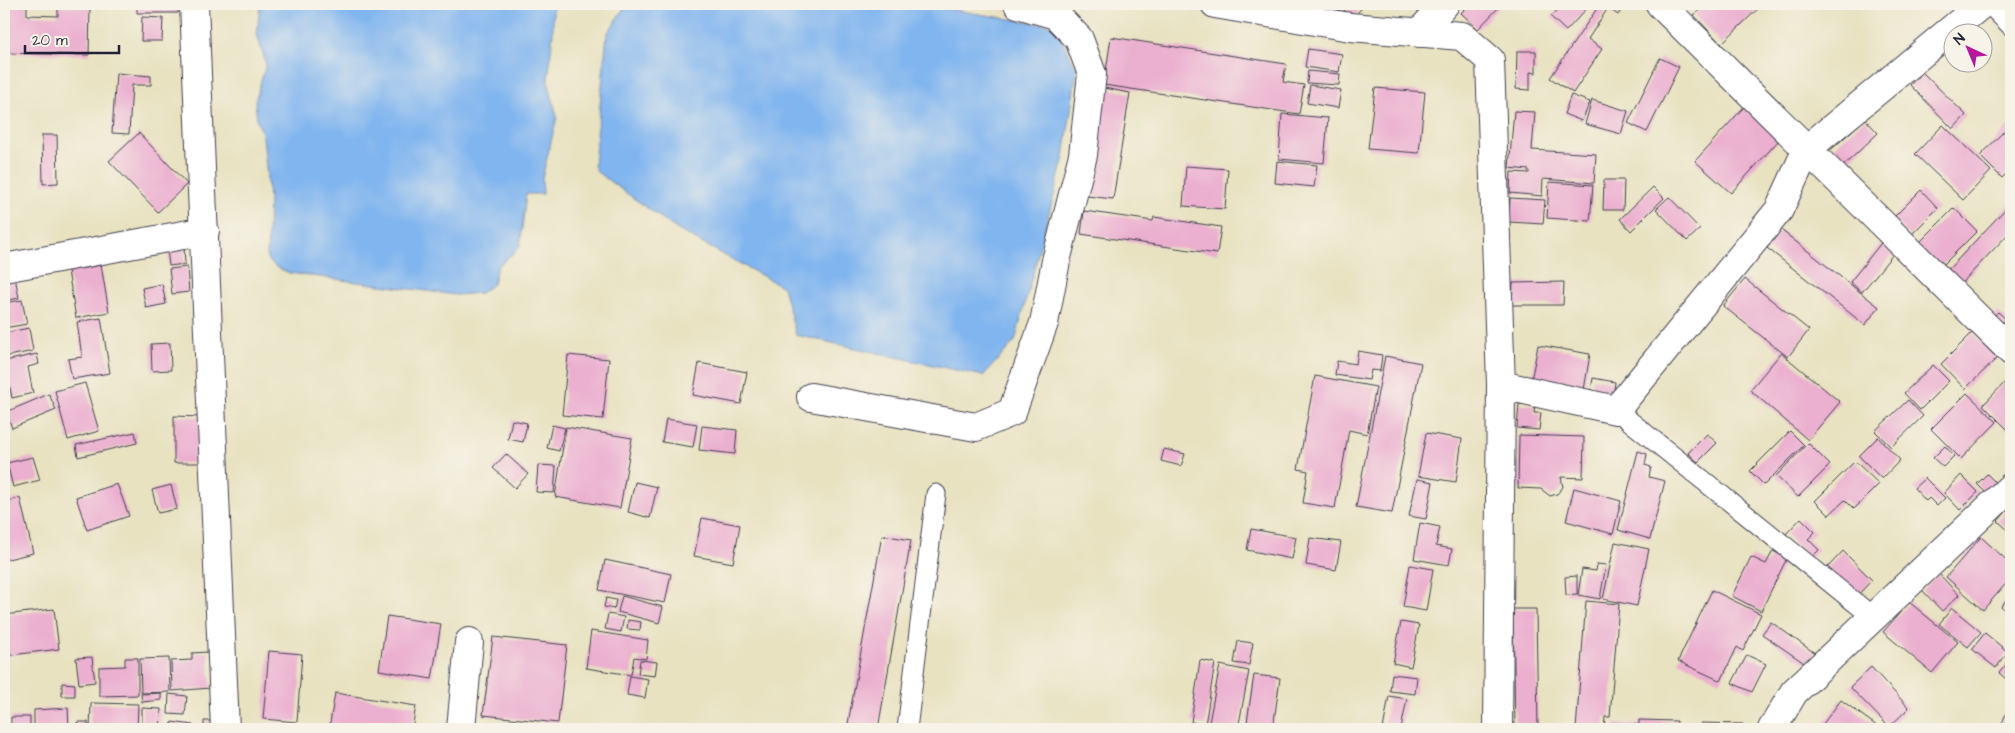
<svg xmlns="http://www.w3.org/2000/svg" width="2015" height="733" font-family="'Architects Daughter',sans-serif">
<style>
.water{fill:#81b5ef;stroke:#526c95}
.building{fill:#ebafcf}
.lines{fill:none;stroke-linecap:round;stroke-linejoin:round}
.lane-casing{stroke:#403f4f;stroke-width:21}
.street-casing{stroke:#403f4f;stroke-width:30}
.lane{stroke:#fff;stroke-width:19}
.street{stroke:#fff;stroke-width:28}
</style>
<rect width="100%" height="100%" fill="#f7f3e8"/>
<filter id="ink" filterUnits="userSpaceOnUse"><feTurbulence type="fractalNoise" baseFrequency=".02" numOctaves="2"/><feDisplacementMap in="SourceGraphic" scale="10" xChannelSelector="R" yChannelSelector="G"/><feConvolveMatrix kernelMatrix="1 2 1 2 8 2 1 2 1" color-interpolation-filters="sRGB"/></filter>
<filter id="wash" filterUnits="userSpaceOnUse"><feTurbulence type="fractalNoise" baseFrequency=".0096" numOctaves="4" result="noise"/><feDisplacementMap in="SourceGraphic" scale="20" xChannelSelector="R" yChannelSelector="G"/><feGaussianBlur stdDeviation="1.12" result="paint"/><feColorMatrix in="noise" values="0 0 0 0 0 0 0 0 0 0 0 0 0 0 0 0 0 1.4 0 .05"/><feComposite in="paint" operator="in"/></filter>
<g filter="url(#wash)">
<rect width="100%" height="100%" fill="#e8e2c1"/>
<path class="water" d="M260,4H553V32L548,80L557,117L542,178L543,194H526L520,247L497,267L493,284L480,293L456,295L289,273L276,267L267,259L269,199L263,136L257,120L255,101L266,64L257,34Z
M627,4H916L1055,26L1077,69L1064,157L1015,341L983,376L796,335L783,287L678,230L597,172L594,165L607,34Z"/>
<g id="blocks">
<path class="building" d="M6,4H27V15L58,16V6L90,7L89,55L4,53Z
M137,4H178V13H137Z
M1315,4H1366L1352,18L1339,5L1328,17Z
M1470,4H1502L1478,29L1461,13Z
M1563,4H1591L1566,31L1551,17Z
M1600,4H1625L1618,15L1608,8L1588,39L1602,49L1573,93L1550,78Z
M1706,4H1763L1721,44L1694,15Z
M142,17L163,18L162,41H141Z
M1111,37L1286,64L1283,82L1304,85L1299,114L1104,85Z
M1308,49L1342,54L1339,72L1305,67Z
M1517,51H1536V73L1530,72V90L1516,89Z
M1660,58L1679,67L1647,132L1628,123Z
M1308,71L1340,74L1339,85L1307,83Z
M1922,72L1966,115L1953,129L1910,85Z
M116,73L151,76V85H132L129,134L112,133Z
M1310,85L1341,90L1338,108L1307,103Z
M1104,88L1130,93L1113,199L1087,196Z
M1375,88L1425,92L1419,153L1368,149Z
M1571,95L1590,102L1582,121L1564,114Z
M1592,100L1628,111L1621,134L1585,124Z
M1744,107L1780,139L1731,193L1695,161Z
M1514,111L1535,112L1532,150L1596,154L1594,183L1543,179L1542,196L1510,193L1511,172L1529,173V170L1509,168Z
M1282,114L1328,118L1324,163L1279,159Z
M1865,119L1878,133L1838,171L1824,156Z
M1943,125L1991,171L1963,200L1915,154Z
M2008,127L2011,130V169L2002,178L1980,156Z
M139,133L187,184L158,212L109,161Z
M42,135H57L58,183L43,184Z
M1277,161L1317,165L1314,187L1275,183Z
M1186,166L1228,169L1225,209L1183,206Z
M1604,180H1624L1623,210H1603Z
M1549,182L1593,185L1590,221L1547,218Z
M1653,187L1664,198L1631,231L1620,219Z
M1921,190L1938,208L1910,236L1892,219Z
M1669,197L1700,229L1687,241L1656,209Z
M1510,198L1545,200L1543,224L1509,222Z
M2011,203V231L1959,286L1945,273Z
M1954,208L1977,231L1939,269L1916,246Z
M1084,211L1153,221L1154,217L1221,227L1217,254L1081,234Z
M1781,230L1879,307L1865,325L1767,248Z
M1881,243L1894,253L1862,292L1850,282Z
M184,247L185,264L169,266L167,249Z
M101,265L109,312L76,318L68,271Z
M187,267L189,292L172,294L169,269Z
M15,277L19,298L4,301V279Z
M1745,279L1809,330L1788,357L1723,306Z
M1564,282L1563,305H1512L1513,283Z
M162,284L166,304L146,308L142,288Z
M22,300L27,324L4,328V303Z
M1998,312L2007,320L1999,328L1991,319Z
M101,318L110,373L72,379L68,359L82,357L77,322Z
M2011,318V338L2001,327Z
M29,328L33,351L4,357V333Z
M1972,333L1997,358L1965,389L1941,364Z
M170,343L171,370L152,371L151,344Z
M1538,345L1590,354L1584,390L1531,381Z
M1358,351L1382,355L1380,371L1371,370L1369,380L1335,375L1337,361L1356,364Z
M1781,353L1840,402L1808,440L1750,390Z
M37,354L39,364L28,367L33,393L12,398L5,361Z
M568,355L609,359L603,419L562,415Z
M1385,356L1421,363L1392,513L1356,507Z
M699,363L747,372L741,404L693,395Z
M1933,365L1949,381L1920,410L1904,393Z
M1315,376L1376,387L1367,434L1349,430L1335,508L1303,503L1308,471L1298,469Z
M2011,376V433L1983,405Z
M1593,378L1615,382L1613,399L1590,396Z
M85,383L99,431L68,440L55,391Z
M1967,393L1997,422L1961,459L1931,429Z
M49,394L56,410L12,428L6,412Z
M1908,400L1923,416L1891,447L1875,431Z
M1519,404L1535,405L1534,413H1541L1539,430L1517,428Z
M174,416L201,417V463H174Z
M666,419L697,424L693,447L662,442Z
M512,420L527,423L523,442L508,439Z
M552,425L565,428L559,451L547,448Z
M702,426L737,430L735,454L699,450Z
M566,427L632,438L620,508L555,497Z
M1790,431L1804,445L1764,485L1750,471Z
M135,432L137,443L78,457L76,445Z
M1426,433L1462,439L1456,482L1418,476Z
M1707,434L1717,443L1698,462L1688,453Z
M1519,435L1584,437L1583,478L1561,477L1563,487L1557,494L1550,496L1541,489L1518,488Z
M1878,437L1900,460L1882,479L1859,456Z
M1808,443L1830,465L1798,497L1776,476Z
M1945,446L1954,456L1943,467L1933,458Z
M1164,449L1185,454L1181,466L1161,461Z
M1638,451L1647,454L1645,465L1651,467L1649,477L1665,481L1650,539L1618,530Z
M506,454L528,474L515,488L493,468Z
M33,457L40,480L13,487L7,463Z
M1855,461L1879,484L1854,509L1845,500L1829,515L1815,501Z
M538,465L556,466L554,493L536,492Z
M1987,474L2000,487L1990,497L1977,484Z
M1961,475L1978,492L1960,510L1944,493Z
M1925,478L1945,498L1937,506L1929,498L1926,501L1914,488Z
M1417,479L1433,482L1426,519L1409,516Z
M635,482L657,487L650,518L628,512Z
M117,484L129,516L87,530L76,497Z
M171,485L177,509L158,513L152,490Z
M1574,488L1621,501L1613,534L1566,521Z
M20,498L33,553L4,560V502Z
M2011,506V533L1998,521Z
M702,518L740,525L733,563L694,556Z
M1801,518L1815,532L1808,539L1819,550L1810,559L1786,534Z
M1420,523L1440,527L1436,546L1452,549L1449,565L1414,559Z
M1251,529L1296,537L1292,559L1247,550Z
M882,535L911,540L878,729H847Z
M1981,537L2011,564V578L1983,610L1946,577Z
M1310,538L1341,542L1336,570L1306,565Z
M1615,542L1649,549L1637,606L1603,599Z
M1773,551L1787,558L1761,611L1732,596L1751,557L1766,564Z
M1843,551L1872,580L1856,597L1827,568Z
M605,560L671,574L665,603L599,590Z
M1597,564L1606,565L1600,599L1578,595L1582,569L1596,571Z
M1410,565L1433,569L1426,611L1403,607Z
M1939,574L1959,595L1942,611L1922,590Z
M1577,576V594L1566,595L1565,577Z
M1712,590L1761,614L1743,651L1737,647L1721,681L1678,661Z
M2011,595V617L2001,606Z
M622,596L663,607L659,623L618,612Z
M606,598L616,600L614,609L604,607Z
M1586,601L1619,604L1610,717H1605L1604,729H1576Z
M1909,602L1958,642L1932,673L1883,632Z
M1952,608L1981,632L1968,647L1939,624Z
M54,609L59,649L4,656V615Z
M1513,609H1536L1538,729H1515Z
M608,614L624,617L621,632L605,629Z
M387,616L441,624L432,679L379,670Z
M628,620L641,622L640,630L627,629Z
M1401,622L1419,625L1411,667L1393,663Z
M1771,622L1816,654L1807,665L1762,634Z
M591,631L648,640L646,659L634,657L631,675L586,668Z
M1985,633L2008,652L1996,668L1972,649Z
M493,637L567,645L558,723L483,715Z
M1238,641L1253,643L1249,665L1234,663Z
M269,651L302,654L297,722L263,719Z
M208,652L211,688L172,691L171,661L192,660V653Z
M1747,655L1766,664L1752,692L1732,683Z
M92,657L95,682L79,684L76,658Z
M125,658H138V695L99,696V667L125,666Z
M169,658L170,692L141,693L140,659Z
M2011,659V683L1999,673Z
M640,660L657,662L655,676L638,674Z
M1200,660L1215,663L1205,725L1191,722Z
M1220,665L1249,671L1238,729L1208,728Z
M1871,667L1909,708L1889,727L1850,687Z
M1392,674L1417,677L1415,694L1390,691Z
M1254,675L1280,678L1273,729H1246Z
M630,676L648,679L645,698L627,695Z
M62,683L75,684V696H62Z
M161,693V700L142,702L141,694Z
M335,693L416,706L412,729H329Z
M169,694L187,696L185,715L168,714Z
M1389,696L1407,699L1401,729H1383Z
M1841,700L1881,729H1819Z
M91,703L138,704L137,729H90Z
M68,708L69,729H34V710Z
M142,708L161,709L160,729H142Z
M2006,713L2011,714V729H2000Z
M11,717H30V729H11Z
M1639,720L1677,721L1676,729H1615V724L1639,725Z
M204,721H217V729H204Z
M77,722H88V729H77Z
M172,722L193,725L192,729H171Z
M1701,723L1743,724V729H1701Z"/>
</g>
</g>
<g filter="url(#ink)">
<use href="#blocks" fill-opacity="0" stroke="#403f4f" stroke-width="1"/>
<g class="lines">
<g class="lane-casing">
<path id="lane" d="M1989,4L2011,26
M1616,410L1873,617
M907,729L936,494"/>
</g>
<g class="street-casing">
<path id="street" d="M194,4L225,729
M1215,4L1350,27L1462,36L1490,60L1501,385L1498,729
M1660,4L2011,351
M1419,33L1445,4
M4,268L205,231
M1501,385L1616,410L1779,210L1807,149L1982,4
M811,397L976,427L1012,412L1044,323L1056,261L1083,155L1092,74L1079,39L1056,15L1018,4
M461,729L469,642
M1772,729L1794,692L2011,487"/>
</g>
<use href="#lane" class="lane"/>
<use href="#street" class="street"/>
</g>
</g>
<rect width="2015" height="733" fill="none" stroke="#f7f3e8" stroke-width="20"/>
<g transform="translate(1968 48) rotate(316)"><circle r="24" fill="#f7f3e8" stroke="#a29fa3"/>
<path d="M0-4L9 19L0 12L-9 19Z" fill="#b5179e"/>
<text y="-8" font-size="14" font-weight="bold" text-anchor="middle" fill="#22223b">N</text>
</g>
<path d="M25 45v8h94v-8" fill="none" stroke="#22223b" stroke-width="2.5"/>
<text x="32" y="45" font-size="15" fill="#22223b" stroke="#f7f3e8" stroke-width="4" paint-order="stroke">20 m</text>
</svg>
